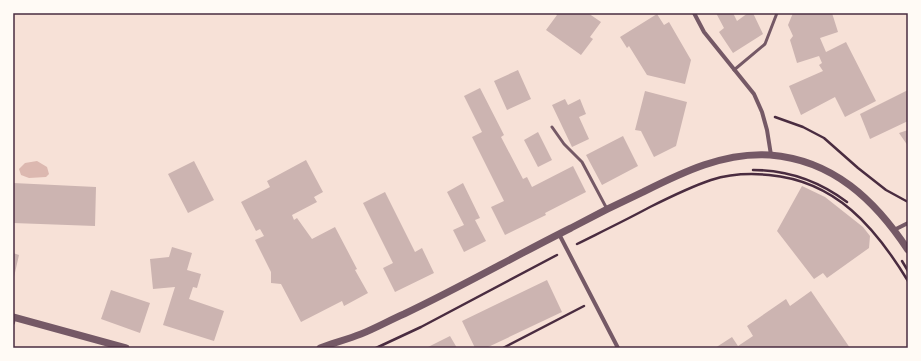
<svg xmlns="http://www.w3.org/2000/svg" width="921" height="361" font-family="'DejaVu Sans',sans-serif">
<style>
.water{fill:#dcb8b0}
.building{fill:#ccb4b1}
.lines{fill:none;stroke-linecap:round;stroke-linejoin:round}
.path{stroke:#4a2c40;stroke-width:2.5}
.service{stroke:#755966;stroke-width:3}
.minor{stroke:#755966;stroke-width:4}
.tertiary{stroke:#755966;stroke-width:7}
.neatline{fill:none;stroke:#4a2c40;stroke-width:1.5}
</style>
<rect width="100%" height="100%" fill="#f7e1d7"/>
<path class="water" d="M37,161L47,167L49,174L46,177L29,178L21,175L19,169L25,163Z"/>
<path class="building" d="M555,13H588L601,22L590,37L593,39L581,55L546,30L557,15Z
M716,13H733L737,21L748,13H753L763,34L733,53L719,32L724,28Z
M793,13H832L838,32L820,38L826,52L846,42L876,101L845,117L835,97L801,115L789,86L823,71L819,65L822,63L819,56L797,63L790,40L793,36L788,25Z
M657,14L664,25L669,22L691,60L685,84L647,75L629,46L627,48L620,37Z
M518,70L531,99L507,110L494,81Z
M480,88L504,135L501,137L523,179L527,177L532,187L573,166L586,192L545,213L546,215L505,235L491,207L504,201L472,137L482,132L464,96Z
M908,90V121L870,139L860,114Z
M645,91L687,102L676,146L654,157L641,131L635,130Z
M565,99L568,105L580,99L586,114L579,117L589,139L572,147L552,105Z
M908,130V146L899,133Z
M538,132L552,160L538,167L524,140Z
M623,136L638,166L602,185L586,155Z
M306,160L323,192L314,197L317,202L292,215L294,220L297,218L312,239L335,227L357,269L355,270L368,293L344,306L342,301L301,322L281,284L271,283V272L255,240L264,236L260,229L256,231L241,202L270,187L267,181Z
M194,161L214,200L188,213L168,174Z
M13,183L96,187L95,226L13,223Z
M463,183L480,218L475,220L486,241L464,252L453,230L464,225L447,192Z
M802,186L825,197L863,227L870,236L869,248L827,278L823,273L814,279L777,231Z
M385,192L415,252L422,248L434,273L395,292L383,268L393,263L363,203Z
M172,247L192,253L187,270L201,274L197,288L193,287L189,299L224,311L214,341L163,325L175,287L153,289L150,259L169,257Z
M13,253L19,255L14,277H13Z
M547,280L562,312L486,348H475L462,321Z
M111,290L150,303L140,333L101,319Z
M811,291L850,348H715L732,337L738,346L753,336L747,326L786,299L790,306Z
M450,336L457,348H426Z"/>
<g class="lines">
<path class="path" d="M775,117L803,127L824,138L858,168L886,190L908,202
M753,170C788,170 819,181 847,202
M577,244C601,232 626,220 650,207C670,197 690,187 711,180C730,174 749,173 769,175C836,181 875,227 908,281
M902,261L908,271
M376,348L421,327L557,255
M503,348L584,306"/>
<path class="service" d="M734,70L765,44L777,13
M552,127L564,144L582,162L607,209"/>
<path class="minor" d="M694,13L704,32L754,94L762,112L767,130L771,155
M894,230L908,223
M559,234L618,348
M13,323L14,317"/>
<path class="tertiary" d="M13,317L126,348
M320,348C334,343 348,339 361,334C376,328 390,320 404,314C461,287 515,256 571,228C595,215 619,203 643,192C683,172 724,152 770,155C833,160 875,200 908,250"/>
</g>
<rect width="921" height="361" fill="none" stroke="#fffaf5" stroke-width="28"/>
<rect x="14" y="14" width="893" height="333" class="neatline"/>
</svg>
